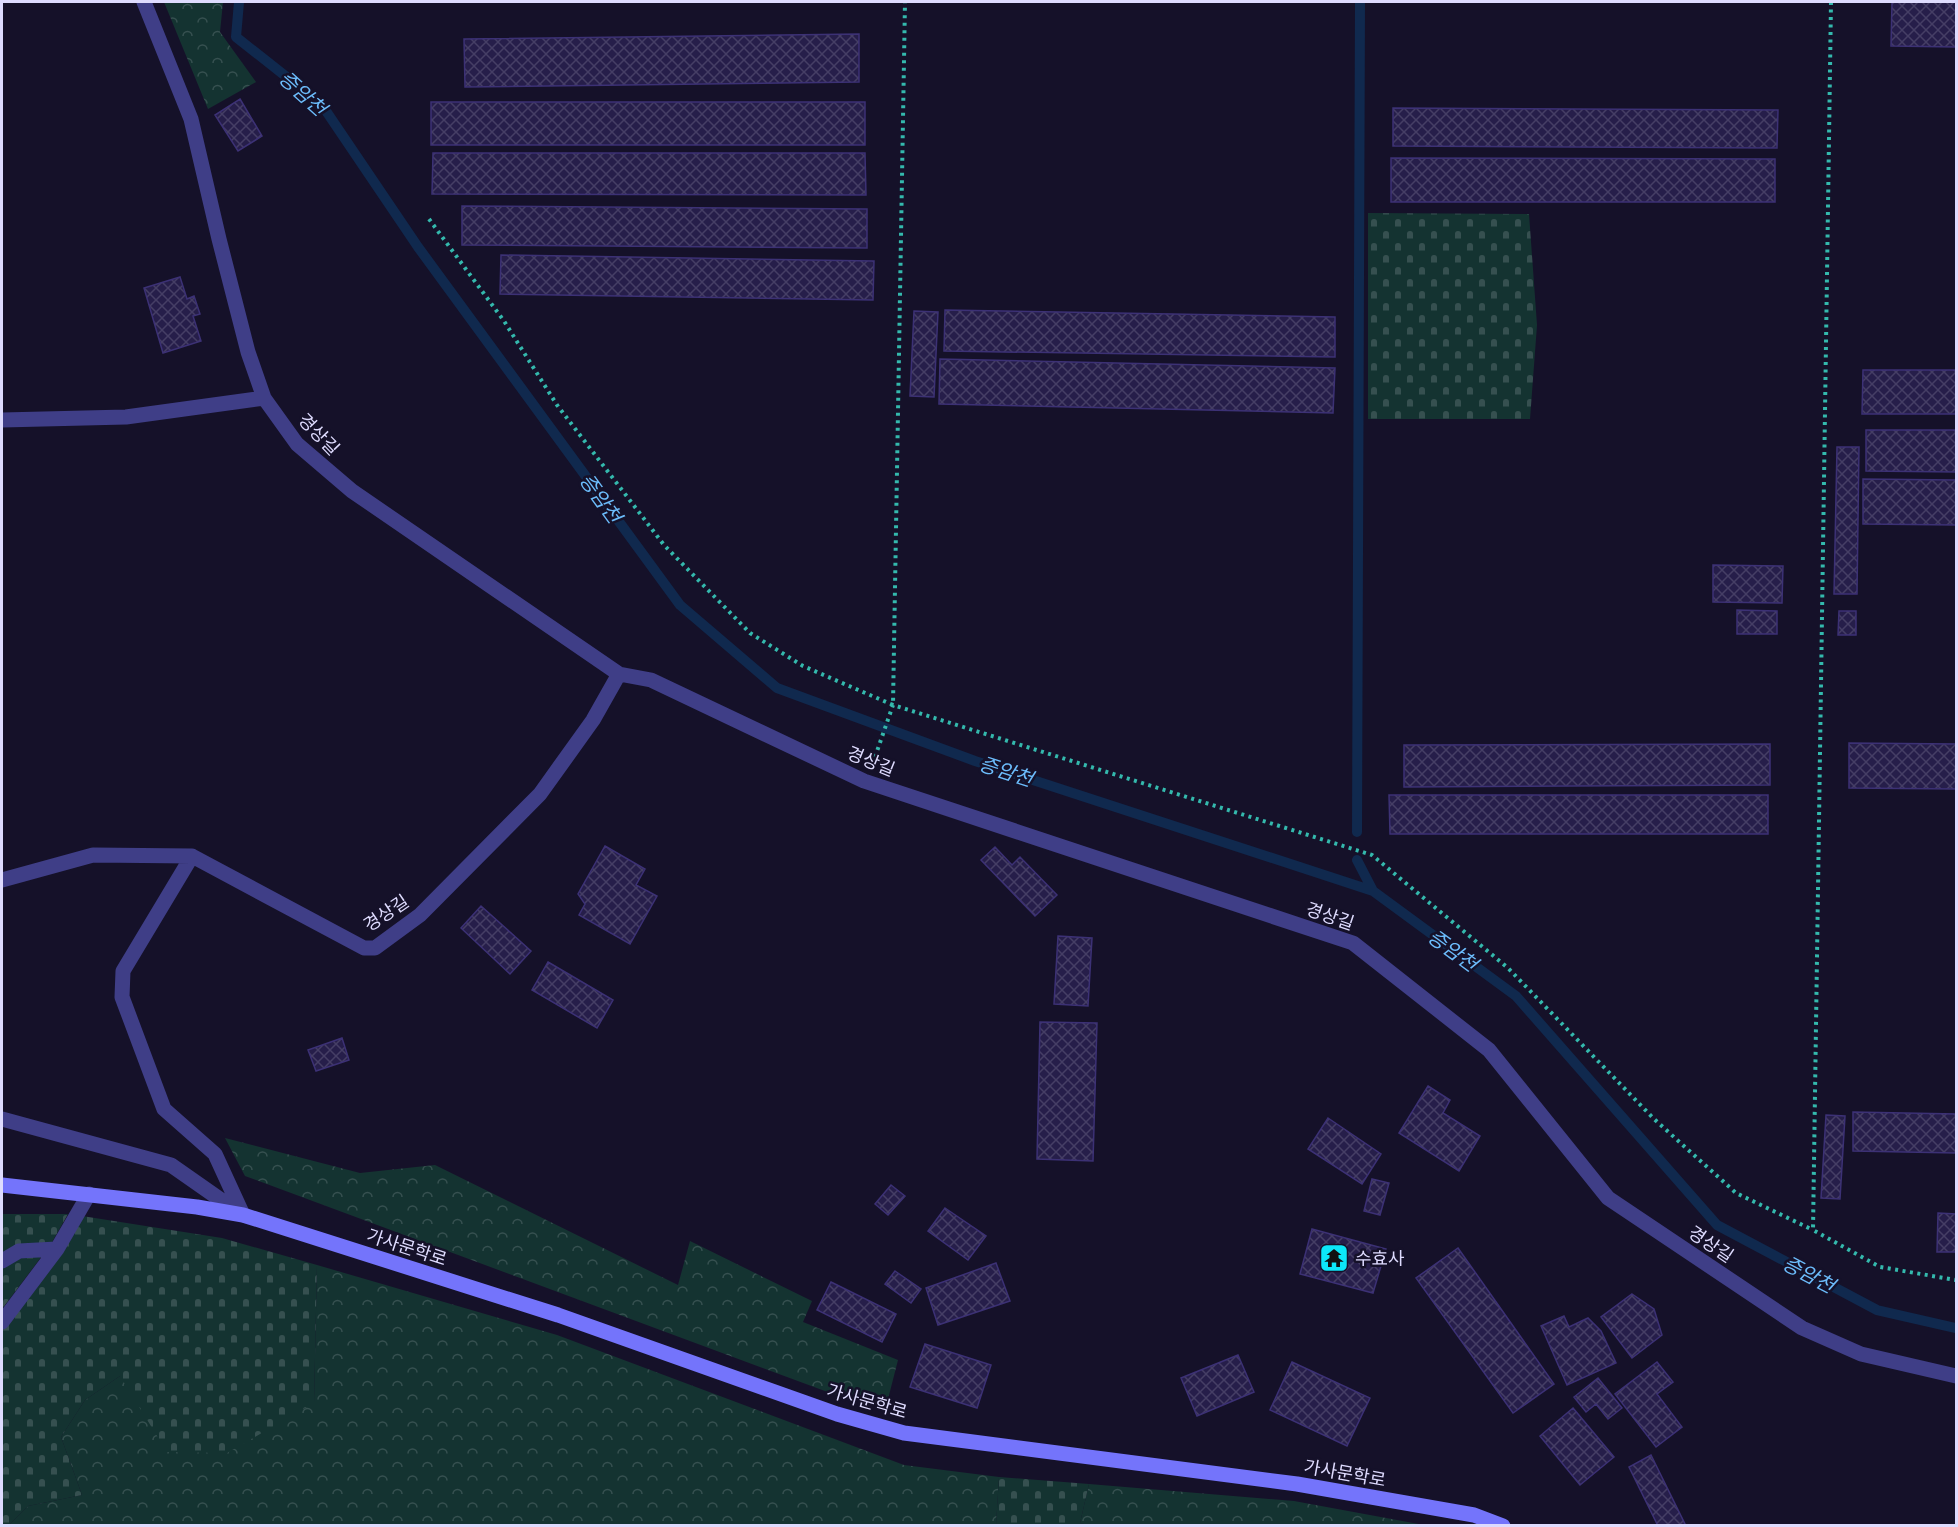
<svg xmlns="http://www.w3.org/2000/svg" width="1958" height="1527" font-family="Mulish,'Noto Sans KR',sans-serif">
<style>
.forest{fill:url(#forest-crowns)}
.cemetery{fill:url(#cemetery-stones)}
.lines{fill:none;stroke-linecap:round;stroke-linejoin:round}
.stream{stroke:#10294e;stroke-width:10}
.building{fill:url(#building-cross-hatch);stroke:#3c3175;stroke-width:1.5}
.path{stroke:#34b9ad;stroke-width:4;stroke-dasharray:3 4.5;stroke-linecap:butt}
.lane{stroke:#3f3e87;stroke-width:15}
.street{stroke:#3f3e87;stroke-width:15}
.secondary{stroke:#7474fb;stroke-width:15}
.labels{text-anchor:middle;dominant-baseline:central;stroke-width:5;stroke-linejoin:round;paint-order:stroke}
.street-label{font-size:18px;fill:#dedbfe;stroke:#151129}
.poi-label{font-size:18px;fill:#dedbfe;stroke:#151129;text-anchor:start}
.water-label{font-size:20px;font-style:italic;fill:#6cbcfb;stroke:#151129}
</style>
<defs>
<pattern id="forest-crowns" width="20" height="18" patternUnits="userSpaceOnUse" patternTransform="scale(1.5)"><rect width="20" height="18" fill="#143331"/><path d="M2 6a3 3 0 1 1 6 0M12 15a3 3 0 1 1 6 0" fill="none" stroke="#365050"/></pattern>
<pattern id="cemetery-stones" width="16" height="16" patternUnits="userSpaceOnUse" patternTransform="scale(1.5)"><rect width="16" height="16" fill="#143331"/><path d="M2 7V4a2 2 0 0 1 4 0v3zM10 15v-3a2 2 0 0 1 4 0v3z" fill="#365050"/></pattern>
<pattern id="building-cross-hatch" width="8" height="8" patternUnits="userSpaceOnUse" patternTransform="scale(1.5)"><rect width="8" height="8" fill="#261e4a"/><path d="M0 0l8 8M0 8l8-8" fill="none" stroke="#453e65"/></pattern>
</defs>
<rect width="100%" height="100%" fill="#151129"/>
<path class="forest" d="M164,2H223L220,32L256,82L208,109Z
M225,1138L360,1173L435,1165L678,1285L690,1241L812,1301L803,1322L898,1360L887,1403L833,1394L245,1176Z
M317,1265L557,1335L904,1465L999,1477L996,1526H8L28,1506L82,1495L61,1437L85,1400L120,1376L314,1403Z
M1089,1484L1294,1501L1424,1525L1093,1526L1080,1523Z"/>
<path class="cemetery" d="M1368,213L1529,214L1537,325L1530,419H1368Z
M2,1214H68L51,1244L2,1309Z
M82,1216L222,1238L317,1265L314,1403L227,1453L167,1452L120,1376L85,1400L61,1437L82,1495L28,1506L8,1526L2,1525V1331L61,1252Z
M999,1477L1089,1484L1080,1523L1093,1525H996Z"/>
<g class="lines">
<path class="stream" d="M239,2L236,37L322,105L418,247L680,605L777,688L975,761L1373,891L1516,996L1717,1225L1877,1310L1956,1328
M1357,832L1360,2
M1357,860L1373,891"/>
</g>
<path class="building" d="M1892,2H1956V47L1891,46Z
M859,34V82L465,87L464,39Z
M240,99L262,136L238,151L215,115Z
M431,102H865V145H431Z
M1393,108L1778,110L1777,148L1393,146Z
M433,153H865L866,195L432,194Z
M1391,158L1775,159V202H1391Z
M462,206L867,209V248L462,245Z
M501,255L874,261L873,300L500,294Z
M180,277L187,299L194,296L200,314L193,316L201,341L163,353L144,288Z
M945,310L1335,317V357L944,351Z
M914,311L938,312L934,397L910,396Z
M940,359L1335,368L1333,413L939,404Z
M1863,370H1956V414H1862Z
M1866,430H1956V472L1866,471Z
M1837,447H1859L1857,594H1834Z
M1863,479L1956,480V525L1863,524Z
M1713,565L1783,566L1782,603L1713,602Z
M1737,610L1777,611V634H1737Z
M1839,611H1856V635H1838Z
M1849,743L1956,744V789L1849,788Z
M1770,744V785L1404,787V745Z
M1389,795H1768V834H1390Z
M605,846L645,869L636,885L657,896L630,944L579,915L585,904L578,894Z
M995,847L1012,865L1020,857L1057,895L1035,916L981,860Z
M481,906L531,951L510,974L461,928Z
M1058,936L1092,938L1088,1006L1054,1004Z
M548,962L613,1000L597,1028L532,990Z
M1040,1022L1097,1023L1093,1161L1037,1159Z
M342,1038L349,1060L316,1071L308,1050Z
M1428,1086L1450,1100L1443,1113L1480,1136L1459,1171L1399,1133Z
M1853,1112L1956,1114V1153L1853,1151Z
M1826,1115L1845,1116L1840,1199L1821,1198Z
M1328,1118L1381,1154L1362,1184L1308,1149Z
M1372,1179L1389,1183L1380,1215L1364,1211Z
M891,1185L905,1196L888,1215L875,1204Z
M945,1208L986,1236L968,1260L928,1231Z
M1938,1213L1956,1214V1252H1937Z
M1312,1229L1386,1249L1373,1293L1300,1274Z
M1458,1248L1554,1384L1513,1413L1416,1278Z
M996,1263L1010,1301L938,1325L926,1288Z
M895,1271L921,1289L911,1303L885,1284Z
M831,1282L896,1314L882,1342L817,1310Z
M1632,1294L1654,1309L1662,1335L1632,1358L1601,1317Z
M1564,1316L1569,1327L1588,1318L1601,1331L1616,1363L1567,1385L1541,1326Z
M925,1344L991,1365L977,1408L910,1387Z
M1238,1355L1254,1392L1197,1416L1181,1378Z
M1292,1362L1370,1398L1347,1446L1270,1410Z
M1657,1362L1673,1382L1657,1394L1682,1427L1656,1447L1615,1394Z
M1598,1378L1622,1408L1608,1419L1596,1404L1586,1412L1574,1397Z
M1573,1408L1614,1457L1580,1485L1540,1436Z
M1651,1455L1686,1526H1658L1629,1467Z"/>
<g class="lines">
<path class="path" d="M1831,2L1813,1230L1880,1267L1956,1280
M429,219L504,321L557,405L664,545L750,633L803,666L893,705L905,2
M875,757L893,705L1372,855L1508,968L1654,1119L1736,1193L1813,1230"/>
<path class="lane" d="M2,1261L19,1251L57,1249
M2,1322L57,1249L89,1194"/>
<path class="street" d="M144,2L191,119L219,239L248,352L264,398L297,444L352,491L619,674L651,680L864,781L1353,943L1489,1050L1608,1198L1802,1328L1861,1354L1956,1376
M2,420L126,417L264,398
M192,856L123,971L122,997L164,1109L215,1154L243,1215
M2,880L93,855L192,856L364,948H375L420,915L540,794L593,720L619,674
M2,1119L171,1165L241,1214"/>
<path class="secondary" d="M2,1185L197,1207L243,1215L558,1315L837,1414L904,1433L1297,1484L1474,1515L1503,1526"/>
</g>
<defs>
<g id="temple-square" transform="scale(1.5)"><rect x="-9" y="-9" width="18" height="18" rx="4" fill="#0ce7f8" stroke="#151129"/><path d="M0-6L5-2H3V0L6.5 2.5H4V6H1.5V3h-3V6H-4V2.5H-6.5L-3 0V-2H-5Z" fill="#111"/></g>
</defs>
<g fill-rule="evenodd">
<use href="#temple-square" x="1334" y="1258"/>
</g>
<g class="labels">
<g class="street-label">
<text transform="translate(319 434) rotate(46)">경상길</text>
<text transform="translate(871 761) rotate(22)">경상길</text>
<text transform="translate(386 913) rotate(-34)">경상길</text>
<text transform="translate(1330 916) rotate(19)">경상길</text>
<text transform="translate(1711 1244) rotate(34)">경상길</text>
<text transform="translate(407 1247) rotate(18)">가사문학로</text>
<text transform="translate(867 1401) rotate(16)">가사문학로</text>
<text transform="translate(1345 1473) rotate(10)">가사문학로</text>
</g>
<g class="poi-label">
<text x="1355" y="1258">수효사</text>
</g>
<g class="water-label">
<text transform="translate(303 93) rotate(42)">증암천</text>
<text transform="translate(601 498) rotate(54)">증암천</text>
<text transform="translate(1006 771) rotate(18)">증암천</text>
<text transform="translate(1453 950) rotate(36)">증암천</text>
<text transform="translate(1809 1274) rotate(28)">증암천</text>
</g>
</g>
<rect width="1958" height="1527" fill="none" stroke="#dedbfe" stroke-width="6"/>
</svg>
